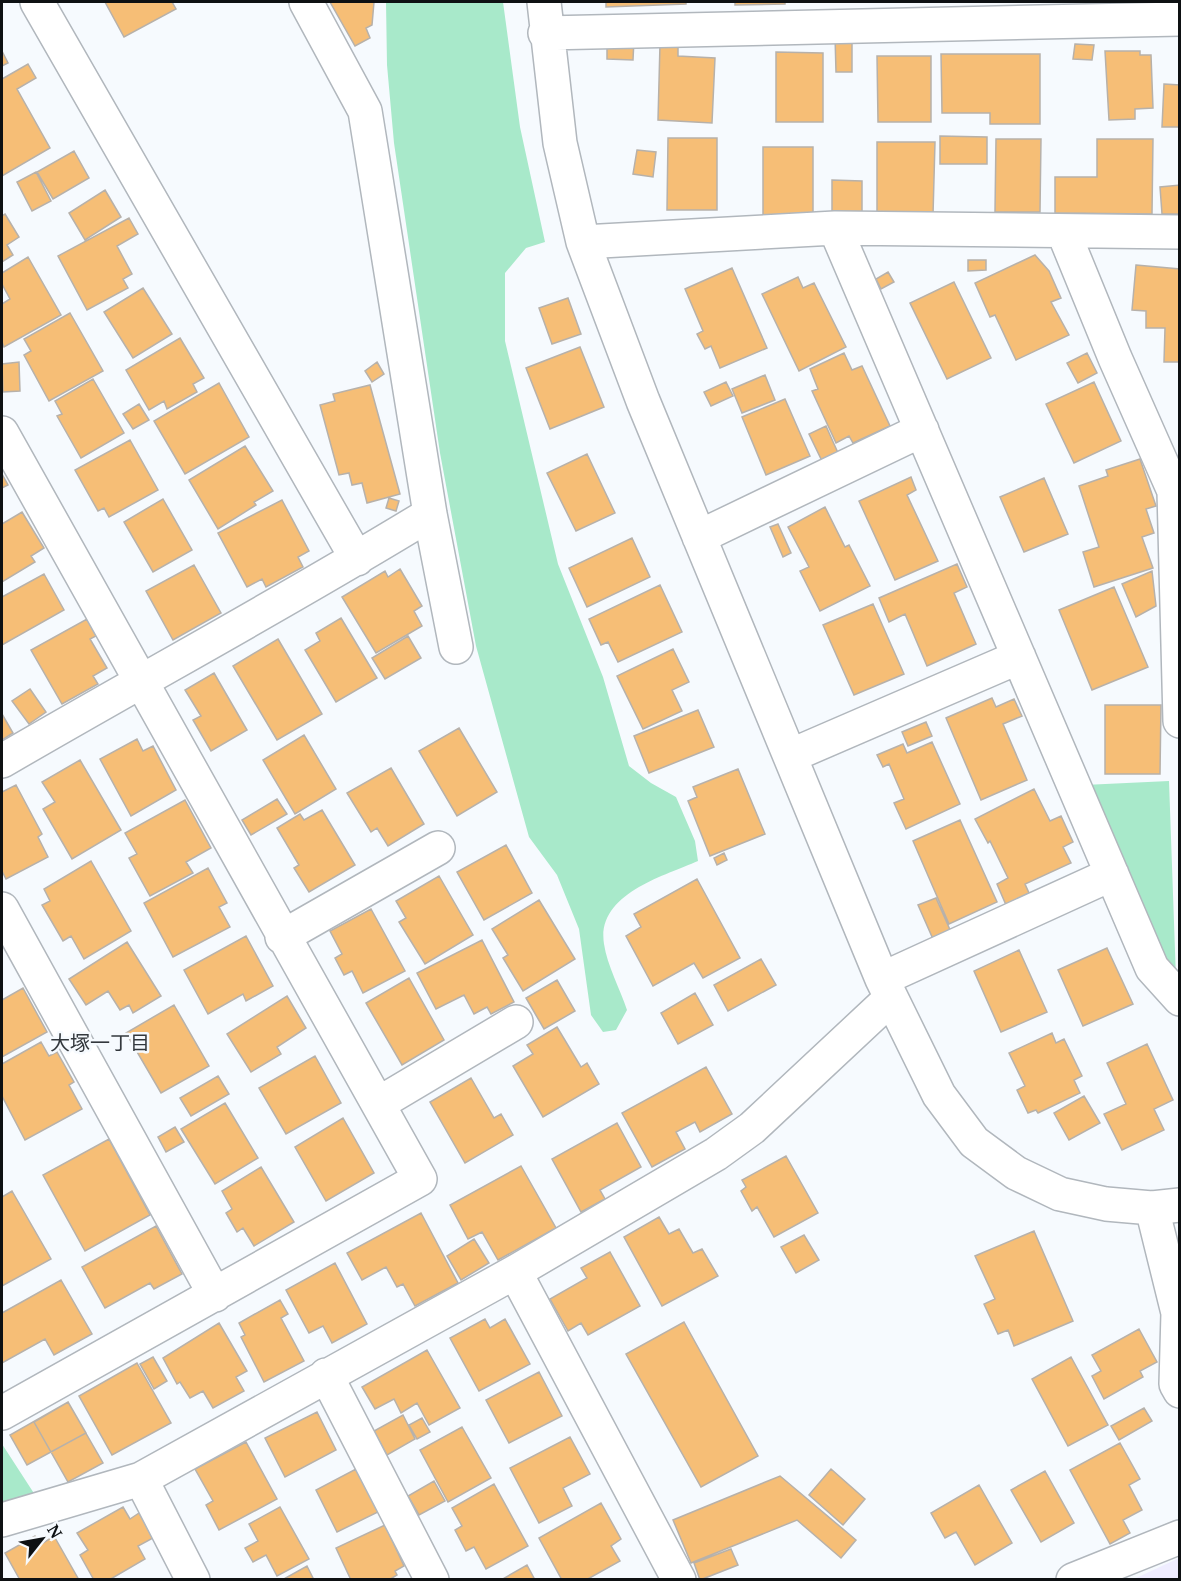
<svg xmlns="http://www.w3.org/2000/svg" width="1181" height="1581" font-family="'Noto Serif','Noto Sans JP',serif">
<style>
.education{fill:#efedff}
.green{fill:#a8e9ca}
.building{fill:#f6be76;stroke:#b7b1aa;stroke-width:1.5}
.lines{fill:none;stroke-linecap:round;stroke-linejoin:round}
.minor-casing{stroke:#b1b7bd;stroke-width:36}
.minor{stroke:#fff;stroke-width:33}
.labels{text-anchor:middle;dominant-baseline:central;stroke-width:5;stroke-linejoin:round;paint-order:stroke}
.neighbourhood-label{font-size:20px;fill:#33383d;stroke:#f6fafe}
</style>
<rect width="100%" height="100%" fill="#f6fafe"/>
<path class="education" d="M1179,1558V1579H1134Z"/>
<path class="green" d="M386,2H503L520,127L545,242L526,248L505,273V341L558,564L603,677L629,766L651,783L676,797L695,841L698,861C664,876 596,894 604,944C607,965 620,989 627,1010L616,1030L603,1032L591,1015L579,929L557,875L529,837L476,646L440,453L394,143L387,65Z
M1169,781L1176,979L1159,956L1084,785Z
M2,1444L37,1498L2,1506Z"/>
<path class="building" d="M105,2H172L176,9L124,37Z
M330,2H374L372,25L366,28L370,38L355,46Z
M606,2H686V4L606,7Z
M735,2H785V4L735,5Z
M835,36H852V72H836Z
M607,38L634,39L633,60L607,59Z
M660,44H678V56L715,58L712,123L658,120Z
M1075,44L1094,45L1092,60L1073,59Z
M2,51L8,63L2,66Z
M1105,51H1140V55H1151L1153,108L1135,109V119L1109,120Z
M776,52L823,53V122H776Z
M941,54H1040V124H990V113H942Z
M877,56H931V122H878Z
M28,64L36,78L17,89L50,148L2,176V79Z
M1164,84L1180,85V127H1162Z
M940,136L987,137V164H940Z
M668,138H717V210H667Z
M996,139H1041L1040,212H995Z
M1097,139H1153L1152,214L1055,213V177H1097Z
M877,142H935L933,215H877Z
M763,147H813V217H763Z
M637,150L656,152L653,177L633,174Z
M74,151L89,178L53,199L37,172Z
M36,172L51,201L32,211L17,182Z
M832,180L862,181V217H832Z
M1180,185V214H1162L1160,187Z
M105,190L121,217L85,240L69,213Z
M5,214L19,237L7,245L13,255L2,262V216Z
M129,218L138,234L117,246L132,274L123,279L128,288L87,310L58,256Z
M1035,255L1049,271L1061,298L1051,302L1069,335L1016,360L995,315L990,317L975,283Z
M28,257L61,315L4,347L2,342V304L10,299L2,284V273Z
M968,260H986V270L968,271Z
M1136,265L1180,269V362H1164L1165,328H1146V311L1132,310Z
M732,268L767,348L720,368L711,346L705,349L697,334L703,331L685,289Z
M888,272L894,282L881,289L876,279Z
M798,277L803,288L814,283L846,347L799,371L762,294Z
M954,282L991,358L947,379L910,303Z
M143,288L172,334L133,358L104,312Z
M568,298L581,334L552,344L539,308Z
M70,313L103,371L49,401L24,355L31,351L24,339Z
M180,338L204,378L193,384L197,392L167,409L164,401L149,410L126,370Z
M580,347L604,407L550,429L526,368Z
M844,353L852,370L862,366L890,426L853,443L849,436L836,443L812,391L818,389L810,369Z
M1087,353L1097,373L1078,383L1067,363Z
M19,362L20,391L3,392L2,364Z
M377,362L384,374L372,382L365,371Z
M765,375L775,400L742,413L732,389Z
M93,379L124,433L81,458L57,416L62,414L55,401Z
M726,382L733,396L711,406L704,392Z
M1094,382L1121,441L1074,463L1046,404Z
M219,383L249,437L185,474L154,421Z
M370,385L400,494L367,503L362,483L352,485L349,473L339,475L320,405L335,401L333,394Z
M785,399L810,456L766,475L742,417Z
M139,404L149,420L133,429L123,414Z
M826,426L838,453L822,461L809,434Z
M130,440L158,490L109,517L104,508L98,511L75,470Z
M245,446L273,491L254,502L256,505L218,529L189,480Z
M587,454L615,513L576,531L547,473Z
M1140,459L1156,506L1146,509L1154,533L1142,537L1153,568L1094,587L1083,552L1099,547L1079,486L1108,476L1106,470Z
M2,474L8,485L2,488Z
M911,477L916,490L907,495L938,561L895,580L859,501Z
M1044,478L1068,534L1024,552L1000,497Z
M389,498L399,501L396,511L386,508Z
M163,499L192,550L153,572L124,522Z
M282,500L309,551L298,557L303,567L266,587L262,579L247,587L218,533Z
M825,507L845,547L849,545L870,586L820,611L800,571L809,567L788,527Z
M22,512L44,548L31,556L35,562L2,582V524Z
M778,524L791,553L783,557L770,527Z
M632,538L650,577L587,607L569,568Z
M957,564L967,587L954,593L976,644L927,666L905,614L889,622L879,598Z
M194,565L221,613L173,640L146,591Z
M400,569L422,606L414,611L422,626L376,653L342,597L385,571L388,577Z
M1152,571L1156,606L1136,617L1122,584Z
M44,574L64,610L2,645V597Z
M660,585L682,632L618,662L608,642L601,645L589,619Z
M1114,587L1148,667L1092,690L1059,610Z
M873,604L904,674L854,695L823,625Z
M341,618L377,678L336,702L305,650L320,641L316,633Z
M87,619L96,636L90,639L107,668L93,676L98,684L62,704L31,650Z
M408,636L421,658L385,679L372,658Z
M278,639L322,714L277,740L233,666Z
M673,649L689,682L672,690L682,711L643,729L617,676Z
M214,673L247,730L211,751L193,720L201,716L185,690Z
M30,689L46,712L29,724L12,701Z
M992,698L996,707L1014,699L1022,716L1003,724L1027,780L981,800L946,718Z
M1105,705H1161L1160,774H1105Z
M698,710L714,747L649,773L634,736Z
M2,714L13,733L2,740Z
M926,722L932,736L908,746L902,732Z
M459,728L497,792L457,816L419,751Z
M304,735L336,789L295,814L263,760Z
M137,739L143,751L153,746L176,790L131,816L100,759Z
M932,742L960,804L906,829L894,803L904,799L889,764L883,767L877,755L903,744L907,753Z
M80,760L121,830L72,859L43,809L55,802L42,782Z
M391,768L424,824L388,846L377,828L371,832L347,793Z
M738,769L765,834L710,856L688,801L697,797L693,787Z
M16,785L42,834L38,837L48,857L6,879L2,871V792Z
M1034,789L1050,821L1061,816L1073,842L1063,847L1071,863L1025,884L1029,893L1006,905L997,884L1008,878L990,841L988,843L975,819Z
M277,799L287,814L251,835L242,820Z
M185,800L211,848L186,862L193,873L150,896L129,858L137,854L125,833Z
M322,810L355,865L309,892L294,868L299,865L277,828L300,814L304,820Z
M960,820L997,902L949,924L913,841Z
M506,845L532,893L484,920L457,872Z
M724,853L727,860L717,865L714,858Z
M91,861L131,931L84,959L71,936L63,941L42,905L50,901L44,889Z
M208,868L227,903L219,907L230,927L173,957L144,903Z
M439,876L473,935L425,964L399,922L406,918L396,901Z
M697,879L740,958L703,978L694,963L653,986L626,936L641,927L634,914Z
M936,898L951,932L933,939L918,905Z
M539,900L575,959L523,991L503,958L508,955L492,929Z
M371,909L405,971L363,993L352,971L344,975L335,958L342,954L330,931Z
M246,936L273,986L246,1001L243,994L208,1014L184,970Z
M482,940L514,1002L491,1014L487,1007L474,1014L464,995L436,1009L417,973Z
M127,942L161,996L133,1013L129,1005L120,1010L108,991L86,1005L69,979Z
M1107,948L1133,1004L1083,1026L1058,970Z
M1019,950L1047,1012L1001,1032L974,971Z
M761,959L776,985L728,1011L714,985Z
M409,978L444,1040L402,1065L366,1003Z
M557,980L575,1011L544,1029L526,998Z
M23,988L47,1032L2,1057V1000Z
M695,993L713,1025L678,1044L661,1013Z
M287,996L306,1028L277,1047L281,1054L251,1072L227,1034Z
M174,1005L209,1066L161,1093L126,1033Z
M557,1027L581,1067L587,1063L599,1084L543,1117L513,1066L533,1054L527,1045Z
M1052,1033L1056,1043L1064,1039L1082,1076L1074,1080L1080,1093L1038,1113L1036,1110L1028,1113L1017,1090L1025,1086L1009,1053Z
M41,1042L49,1056L57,1052L74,1082L69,1085L82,1109L25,1140L2,1096V1064Z
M1147,1044L1173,1100L1154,1109L1164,1130L1122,1150L1104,1114L1126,1104L1107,1063Z
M315,1056L341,1103L286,1134L259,1088Z
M706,1067L732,1114L700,1132L695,1122L676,1132L685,1149L652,1167L622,1113Z
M218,1076L229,1094L191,1116L180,1098Z
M471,1078L494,1118L501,1114L513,1135L465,1163L430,1102Z
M1084,1096L1100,1123L1069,1140L1054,1113Z
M225,1103L258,1158L215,1184L181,1129Z
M343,1118L374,1173L326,1201L295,1147Z
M617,1123L641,1167L600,1190L605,1199L581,1212L552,1159Z
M175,1127L184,1142L166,1152L158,1137Z
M109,1139L150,1215L85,1251L43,1175Z
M786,1156L818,1213L774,1237L757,1207L752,1211L741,1191L746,1187L742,1180Z
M521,1166L556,1228L498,1260L482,1232L468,1239L450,1205Z
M261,1167L294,1222L254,1246L243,1228L237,1232L226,1213L232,1209L222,1191Z
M12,1191L51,1259L2,1286V1197Z
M421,1213L458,1283L415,1306L403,1284L397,1287L386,1267L362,1280L347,1253Z
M659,1217L669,1234L679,1229L693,1253L702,1249L718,1276L662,1306L624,1237Z
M156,1226L182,1274L154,1289L150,1283L105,1308L82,1267Z
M1034,1231L1073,1321L1014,1346L1008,1330L998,1334L984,1304L995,1299L975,1256Z
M804,1235L819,1260L796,1273L781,1247Z
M474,1239L489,1263L461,1280L447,1256Z
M610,1252L640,1306L588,1335L581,1323L568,1331L550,1299L587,1278L581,1268Z
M335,1263L367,1324L332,1343L323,1326L309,1333L286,1290Z
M61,1280L92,1334L54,1355L45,1339L2,1363V1313Z
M280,1300L288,1314L281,1318L304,1361L264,1382L241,1337L245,1335L239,1323Z
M485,1319L490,1328L505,1319L530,1364L479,1391L450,1338Z
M684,1322L758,1456L701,1487L626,1354Z
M219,1323L247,1371L236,1377L244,1391L213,1408L203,1391L190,1398L180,1382L177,1384L163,1358Z
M1139,1329L1157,1362L1140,1371L1143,1377L1104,1399L1092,1376L1101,1371L1092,1355Z
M427,1350L460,1408L429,1425L417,1403L401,1413L394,1399L375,1409L362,1387Z
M153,1357L167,1381L154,1389L140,1364Z
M1071,1357L1108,1425L1068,1446L1032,1379Z
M137,1363L171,1423L112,1455L79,1396Z
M539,1372L562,1416L509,1443L486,1400Z
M68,1402L86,1433L27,1465L10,1435Z
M68,1402L103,1463L68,1482L34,1422Z
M1144,1408L1152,1421L1119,1440L1111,1426Z
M317,1412L336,1450L285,1477L265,1438Z
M403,1415L415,1439L387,1455L374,1431Z
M422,1418L430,1432L417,1439L409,1425Z
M462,1427L491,1478L448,1502L420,1450Z
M570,1437L590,1474L563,1488L572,1506L539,1523L510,1468Z
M246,1442L277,1499L219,1530L206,1505L213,1501L195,1469Z
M1120,1443L1140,1479L1129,1485L1142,1510L1123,1520L1130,1533L1110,1544L1070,1470Z
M356,1469L378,1512L337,1532L316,1490Z
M831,1469L865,1499L843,1525L809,1495Z
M1045,1471L1074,1523L1041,1542L1011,1490Z
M780,1476L856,1540L841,1558L797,1520L691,1563L673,1520Z
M434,1481L445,1501L419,1515L408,1496Z
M494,1484L528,1546L486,1569L474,1547L466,1551L455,1530L462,1526L452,1508Z
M979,1485L1012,1543L975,1565L956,1532L945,1538L931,1513Z
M601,1503L621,1539L611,1546L620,1561L586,1580H562L539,1538Z
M123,1507L130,1519L139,1513L153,1538L138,1546L145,1559L109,1580H94L80,1555L88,1550L77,1533Z
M280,1507L309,1559L277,1576L266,1555L253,1562L245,1548L258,1541L249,1524Z
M385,1525L404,1566L395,1571L397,1575L389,1580H351L336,1548Z
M35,1536L40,1545L54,1536L79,1580H20L5,1553Z
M731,1549L738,1565L700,1580L694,1563Z
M527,1565L535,1580H501Z
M307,1566L314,1580H282Z"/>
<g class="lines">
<g class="minor-casing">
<path id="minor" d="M37,2L357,559
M306,2L365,111L430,514L456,647
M544,2L560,143L583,242L643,401L882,979L939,1095L974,1142L1016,1173L1060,1194L1106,1204L1152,1208L1180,1205
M545,33L1180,19
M835,228L1152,968L1180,999
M1063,231L1115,358L1174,491H1180
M583,242L835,228L1180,232
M2,433L420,1179L2,1413
M1174,491L1180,721
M699,537L922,430
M790,756L1019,657
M2,761C144,678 290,600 430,514
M2,909L215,1295
M282,937L438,848
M882,979L1112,874
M378,1104L516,1022
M1152,1208L1178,1313L1176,1384L1180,1391
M515,1272L679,1580
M326,1375L432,1580
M141,1479L193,1580
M2,1520L141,1479L515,1272L716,1154L752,1128L890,999
M1073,1580L1180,1537"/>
</g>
<use href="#minor" class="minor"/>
</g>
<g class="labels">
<g class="neighbourhood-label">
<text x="100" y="1042">大塚一丁目</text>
</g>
</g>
<rect width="1181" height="1581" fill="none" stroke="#0e1113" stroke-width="6"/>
<g transform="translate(42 1539) rotate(59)" stroke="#f6fafe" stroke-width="4.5" paint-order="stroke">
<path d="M0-4.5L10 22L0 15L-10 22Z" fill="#0e1113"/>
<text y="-9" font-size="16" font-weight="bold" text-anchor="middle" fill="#0e1113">N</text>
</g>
</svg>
